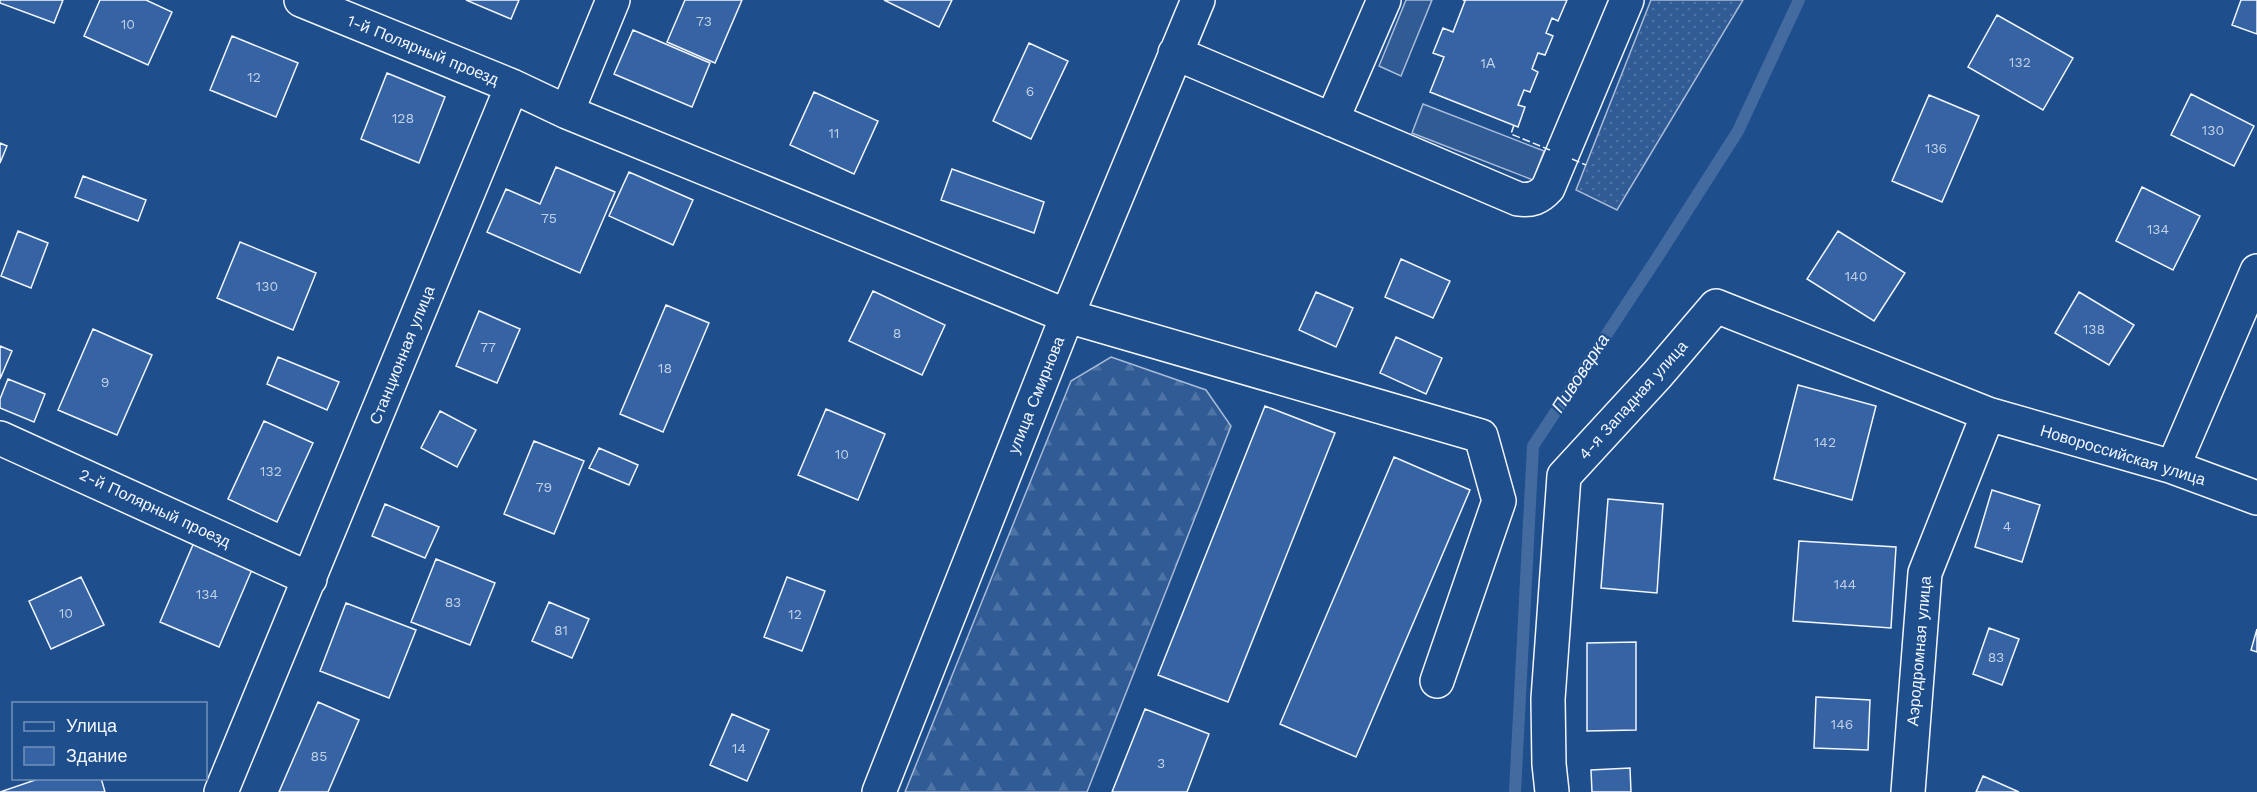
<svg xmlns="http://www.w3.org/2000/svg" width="2257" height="792" font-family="'Work Sans',sans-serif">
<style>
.grass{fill:url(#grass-dots);stroke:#a8bbd7;stroke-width:1.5}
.forest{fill:url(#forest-firs);stroke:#a8bbd7;stroke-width:1.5}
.built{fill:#305b95;stroke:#a8bbd7;stroke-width:1.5}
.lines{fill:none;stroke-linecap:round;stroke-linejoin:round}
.stream{stroke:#446ba0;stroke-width:12}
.building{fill:#3563a3;stroke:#f2f6ff;stroke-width:1.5}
.minor-casing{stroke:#f2f6ff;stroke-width:36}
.minor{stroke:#1f4e8c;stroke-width:33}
.fence{stroke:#f2f6ff;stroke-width:1.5;stroke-dasharray:8 3;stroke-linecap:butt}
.labels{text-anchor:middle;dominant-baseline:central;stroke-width:4.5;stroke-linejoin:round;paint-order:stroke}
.number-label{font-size:14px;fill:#c3d1e8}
.street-label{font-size:16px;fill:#f2f6ff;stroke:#1f4e8c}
.water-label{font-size:18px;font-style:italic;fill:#f2f6ff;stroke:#1f4e8c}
</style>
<defs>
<pattern id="grass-dots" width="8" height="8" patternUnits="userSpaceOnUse" patternTransform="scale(1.5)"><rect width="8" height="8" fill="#305b95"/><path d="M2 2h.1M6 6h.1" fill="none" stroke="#4e73a5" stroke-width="1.8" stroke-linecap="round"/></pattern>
<pattern id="forest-firs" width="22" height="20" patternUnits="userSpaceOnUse" patternTransform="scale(1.5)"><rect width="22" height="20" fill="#305b95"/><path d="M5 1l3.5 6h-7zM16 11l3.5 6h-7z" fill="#4e73a5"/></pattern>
</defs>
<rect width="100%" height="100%" fill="#1f4e8c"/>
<path class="grass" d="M1651,0H1743L1617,210L1576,190Z"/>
<path class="forest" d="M1111,357L1206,390L1231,426L1087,792H905L1071,381Z"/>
<path class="built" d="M1406,0H1432L1401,76L1379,66Z
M1423,104L1544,151L1533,180L1412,133Z"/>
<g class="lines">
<path class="stream" d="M1515,792L1533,446L1657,258L1738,131L1799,0"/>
</g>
<path class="building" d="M0,0H63L54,23L0,3Z
M100,0H146L172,12L148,65L84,36Z
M466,0H519L511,19Z
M685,0H742L715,63L667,42Z
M884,0H952L939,27Z
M1463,0H1567L1558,21L1552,18L1546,33L1553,36L1545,55L1538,53L1532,69L1538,72L1530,92L1524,90L1518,105L1525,107L1518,127L1430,92L1444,57L1433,53L1443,28L1453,32L1465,1Z
M2241,0H2257V34L2232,25Z
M1997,15L2073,58L2043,110L1968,67Z
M633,30L710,63L692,107L614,74Z
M232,36L298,63L276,117L210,90Z
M1029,43L1068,61L1031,139L993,121Z
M387,73L445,97L419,163L361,139Z
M814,92L878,121L854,174L790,145Z
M2191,94L2254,126L2234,166L2171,135Z
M1929,95L1979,116L1942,202L1892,181Z
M0,143L7,146L0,163Z
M556,167L615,192L580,273L487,232L506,189L540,204Z
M952,169L1044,202L1034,233L941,200Z
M629,172L693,200L673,245L609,216Z
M83,176L146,200L138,221L75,197Z
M2142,187L2200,216L2173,270L2116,241Z
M18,231L48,243L31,288L1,276Z
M1838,231L1905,273L1874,321L1807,279Z
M240,242L316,273L293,330L217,298Z
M1401,259L1450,281L1433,318L1385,297Z
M873,291L945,325L922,375L849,341Z
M1316,292L1353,308L1336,347L1299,330Z
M2079,292L2134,325L2109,365L2055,333Z
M666,305L709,323L663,432L620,414Z
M479,311L520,329L497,383L456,366Z
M93,329L152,355L117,435L58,410Z
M1396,337L1442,358L1426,394L1380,373Z
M0,346L12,351L0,379Z
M278,357L339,382L327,410L267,384Z
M8,379L45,394L34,422L0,408V399Z
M1798,385L1876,406L1852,500L1774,479Z
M1265,406L1335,433L1228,702L1158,675Z
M826,409L885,434L858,500L798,475Z
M440,411L476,430L457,467L421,448Z
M264,421L313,443L277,522L228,499Z
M534,441L584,461L554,534L504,514Z
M599,448L638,465L629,485L589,468Z
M1394,457L1470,490L1356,757L1280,724Z
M1992,490L2040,505L2022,562L1975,547Z
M1608,499L1663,504L1657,593L1601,588Z
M385,504L439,527L425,558L372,536Z
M195,540L254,565L219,647L160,622Z
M1799,541L1896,547L1891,628L1793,621Z
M436,559L495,583L470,645L411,622Z
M81,577L104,625L51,649L29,601Z
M787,577L825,591L802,651L764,637Z
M549,602L589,619L572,658L532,641Z
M346,603L416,630L389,698L320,671Z
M1989,628L2019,639L2002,685L1973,674Z
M2257,629V652L2251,650Z
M1636,642V730L1587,731V643Z
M1816,697L1870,700L1868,750L1814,748Z
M318,702L359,720L328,792H279Z
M1145,709L1209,734L1187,792H1112Z
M732,714L769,730L747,781L710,765Z
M1630,768L1631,792H1592L1591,770Z
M1983,776L2019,792H1976Z
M41,778H101L105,792H0Z"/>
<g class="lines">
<g class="minor-casing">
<path id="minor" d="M301,0L512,86
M1175,53L1518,199C1531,201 1539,198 1548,188L1627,0
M567,112L1067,316L1481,436L1499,501L1437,681
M1332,120L1384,0
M0,438L310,579
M2173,467L2257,271
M221,792L512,86L567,112L613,0
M879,792L1067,316L1198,0
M1552,792L1549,764L1548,699L1564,476L1657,375L1716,306L1988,414L2173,467L2257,498
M1908,792L1925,573L1988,414"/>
</g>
<use href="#minor" class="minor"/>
<path class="fence" d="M1514,125L1511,134L1550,150
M1572,159L1586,165"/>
</g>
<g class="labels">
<g class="number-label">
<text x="704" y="21">73</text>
<text x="128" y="24">10</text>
<text x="2020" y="62">132</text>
<text x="1488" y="63">1А</text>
<text x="254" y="77">12</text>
<text x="1030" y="91">6</text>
<text x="403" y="118">128</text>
<text x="2213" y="130">130</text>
<text x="834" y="133">11</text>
<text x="1936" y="148">136</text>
<text x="549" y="218">75</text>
<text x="2158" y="229">134</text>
<text x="1856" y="276">140</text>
<text x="267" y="286">130</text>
<text x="2094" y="329">138</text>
<text x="897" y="333">8</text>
<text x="488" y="347">77</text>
<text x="665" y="368">18</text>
<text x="105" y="382">9</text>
<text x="1825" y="442">142</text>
<text x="842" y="454">10</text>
<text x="271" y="471">132</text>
<text x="544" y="487">79</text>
<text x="2007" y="526">4</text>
<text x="1845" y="584">144</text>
<text x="207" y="594">134</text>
<text x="453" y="602">83</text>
<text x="66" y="613">10</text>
<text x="795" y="614">12</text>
<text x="561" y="630">81</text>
<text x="1996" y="657">83</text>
<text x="1842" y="724">146</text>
<text x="739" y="748">14</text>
<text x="319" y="756">85</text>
<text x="1161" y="763">3</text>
</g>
<g class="street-label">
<text transform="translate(423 50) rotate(22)">1-й Полярный проезд</text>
<text transform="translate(402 355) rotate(-68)">Станционная улица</text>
<text transform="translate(1036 395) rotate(-68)">улица Смирнова</text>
<text transform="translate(1633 400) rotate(-48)">4-я Западная улица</text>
<text transform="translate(2123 455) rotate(17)">Новороссийская улица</text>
<text transform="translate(155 508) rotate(25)">2-й Полярный проезд</text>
<text transform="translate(1919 651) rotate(-85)">Аэродромная улица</text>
</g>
<g class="water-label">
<text transform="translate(1580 373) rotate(-57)">Пивоварка</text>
</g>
</g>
<rect x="12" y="702" width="195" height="78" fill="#1f4e8c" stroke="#7391ba" stroke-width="1.5"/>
<rect x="24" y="722" width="30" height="9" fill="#1f4e8c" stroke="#7391ba" stroke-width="1.5"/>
<text x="66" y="732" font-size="18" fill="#f2f6ff">Улица</text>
<rect x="24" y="747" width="30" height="18" fill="#3563a3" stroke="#7391ba" stroke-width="1.5"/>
<text x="66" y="762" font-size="18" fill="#f2f6ff">Здание</text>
</svg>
